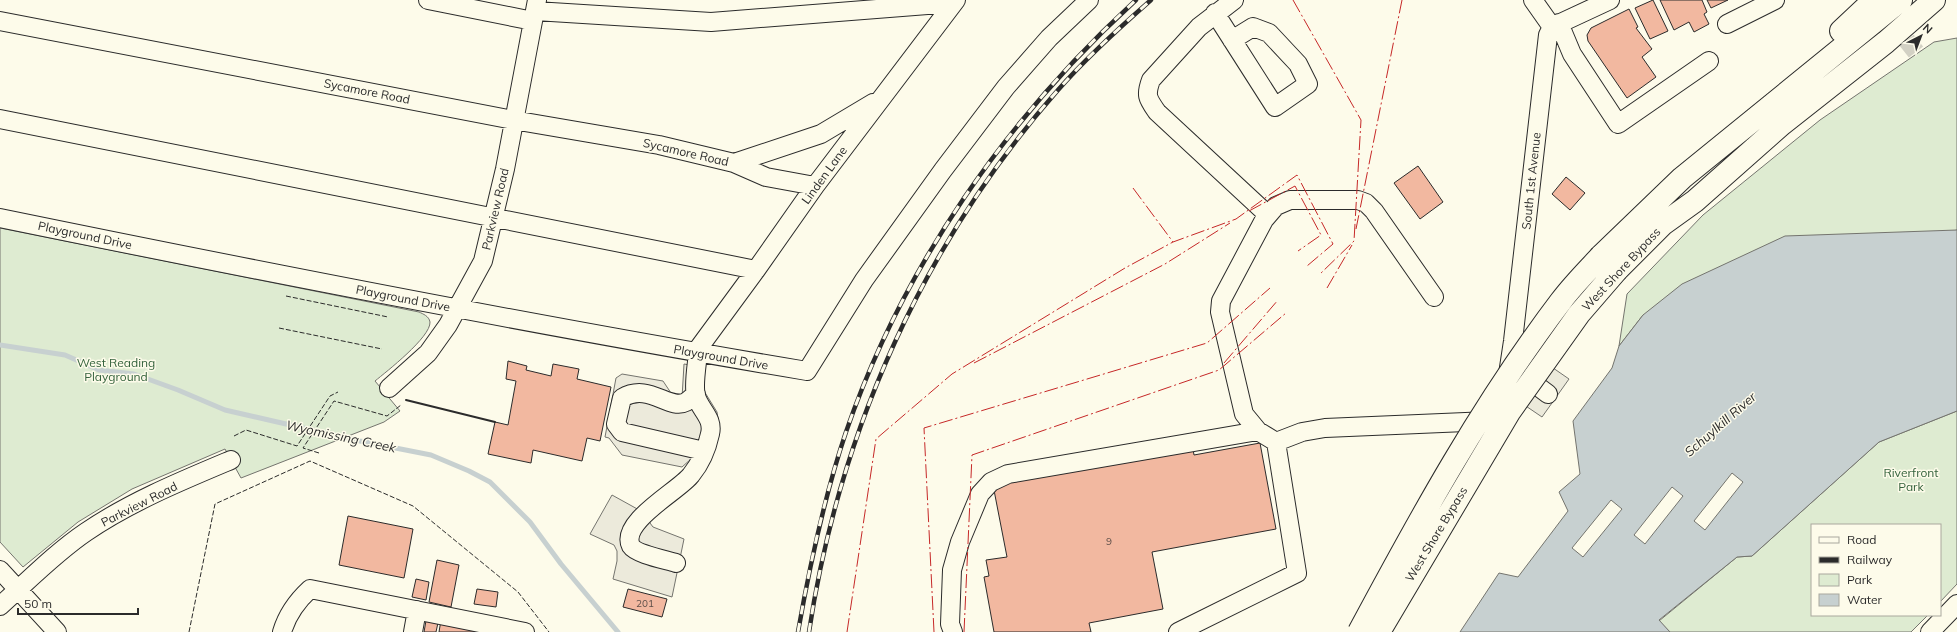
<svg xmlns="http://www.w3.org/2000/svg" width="1957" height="632" font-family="Mulish,sans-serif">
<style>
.green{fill:#deebd1;stroke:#74746e}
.parking{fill:#eceadb;stroke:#74746e}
.water{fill:#c7d0d0;stroke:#74746e;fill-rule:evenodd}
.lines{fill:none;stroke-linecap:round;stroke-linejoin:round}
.stream{stroke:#c7d0d0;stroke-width:5}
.building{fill:#f2b8a0;stroke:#2b2b2b}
.minor-tunnel{stroke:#d3d1c4;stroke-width:18;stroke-dasharray:18 9;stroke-linecap:butt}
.minor-casing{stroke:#2b2b2b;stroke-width:20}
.highway-casing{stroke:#2b2b2b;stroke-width:24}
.minor{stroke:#fdfbea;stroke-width:18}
.highway{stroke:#fdfbea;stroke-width:22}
.rail-casing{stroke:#2b2b2b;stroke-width:4.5}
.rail{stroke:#fdfbea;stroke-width:3;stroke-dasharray:9;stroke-linecap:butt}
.highway-bridge-casing{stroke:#2b2b2b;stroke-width:24;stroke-linecap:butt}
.highway-bridge{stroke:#fdfbea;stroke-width:22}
.fence{stroke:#2b2b2b;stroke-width:1;stroke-dasharray:5 2;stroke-linecap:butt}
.wall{stroke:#2b2b2b;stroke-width:2}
.power{stroke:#c62828;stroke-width:1;stroke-dasharray:14 3 2 3;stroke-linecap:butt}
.labels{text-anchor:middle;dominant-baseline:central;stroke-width:3;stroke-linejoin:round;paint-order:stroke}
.number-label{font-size:10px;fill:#5d4e48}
.street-label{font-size:12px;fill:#2b2b2b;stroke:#fdfbea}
.park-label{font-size:12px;fill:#34623c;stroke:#fdfbea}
.water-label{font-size:13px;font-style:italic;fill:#2b2b2b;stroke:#fdfbea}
</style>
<rect width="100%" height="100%" fill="#fdfbea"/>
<path class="green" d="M1957,38V230L1643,315L1619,346L1627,294L1703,215L1820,120L1934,42Z
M0,228L419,312C423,314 429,316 430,322C431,337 386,372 375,381L400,411L384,422L241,478L225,449L132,489L78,522L23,567L0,542Z
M1957,411V584L1940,602V525H1812V615H1928L1911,632H1670L1659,621L1737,557L1752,556L1879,442Z"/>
<path class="parking" d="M1543,361L1569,379L1542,417L1517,400Z
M684,364L702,367L701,386L717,412L719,425L706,464L691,459L682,467L622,455L609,438L605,437L616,378L622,374L663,381L675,399L682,398Z
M612,495L650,516V523L653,527L684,539L672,597L613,579L617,561V551L614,545L590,534Z"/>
<path class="water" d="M1957,230V411L1879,442L1752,556L1737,557L1659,620L1670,632H1460L1499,573L1518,577L1568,511L1559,492L1580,474L1573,421L1612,368L1619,346L1643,315L1682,284L1785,236ZM1732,473L1743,482L1705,530L1694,521ZM1672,487L1683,496L1645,544L1634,535ZM1611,500L1622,509L1583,557L1572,548Z"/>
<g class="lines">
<path class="stream" d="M0,345L65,355L99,370L134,374L178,390L225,410L360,441L431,455L469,471L490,482L530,522L561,564L618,632"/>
</g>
<path class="building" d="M1653,0L1668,31L1650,39L1635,8Z
M1660,0H1702L1707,12L1704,14L1709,24L1694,32L1689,22L1674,30Z
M1707,0H1728L1711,8Z
M1629,9L1638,27L1636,28L1652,49L1642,57L1656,77L1627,98L1588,41L1587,35L1591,28Z
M1418,166L1443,202L1420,219L1394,183Z
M1566,177L1585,193L1570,210L1552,194Z
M508,361L527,366L526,370L551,376L553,364L579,369L577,379L611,387L600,441L587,438L582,461L533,450L531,463L488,454L495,422L508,425L516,381L506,379Z
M1260,443L1276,529L1152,552L1163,609L1089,623L1091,632H994L984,577L989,576L986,560L1007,557L993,485L1193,449L1194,455Z
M348,516L413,529L404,578L339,565Z
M437,560L459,565L451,607L429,602Z
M416,579L429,582L426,600L412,597Z
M477,589L498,592L496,607L474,604Z
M628,589L667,599L662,617L623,607Z
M427,615L439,618L436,632H424Z
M441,620L490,632H439Z"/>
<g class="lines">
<path class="minor-tunnel" d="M1890,19L1916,52"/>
<g class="minor-casing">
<path id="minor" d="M428,0L533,21
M1234,0L1199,27L1151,80C1145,96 1148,99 1157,112L1268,215
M1533,0L1552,27
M535,11L711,22L953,3
M1215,13L1275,107L1308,84L1298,64L1269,33L1253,27L1232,40
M0,21L513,120L659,145L734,163L766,177L815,186
M1559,23L1572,54L1618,124L1709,61
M1727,24L1775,0
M0,119L756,270
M734,163L821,134L873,103
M0,218C268,273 537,326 807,371L864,280L943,170L1006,87L1049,38L1089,0
M695,353L756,270L815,186L956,0
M1520,373L1548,394
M1508,374L1513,341L1548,35L1552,27L1610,0
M389,388L428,353L448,325L483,261L505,169L537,0
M696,394C693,396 689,400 686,402C669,411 649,382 622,398L616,424L622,432L704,451
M1276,442L1302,432L1325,428L1489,421
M676,563C667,560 636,554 631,546C619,522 680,490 691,475C700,464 707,448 710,434C714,418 700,410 696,396C693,386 697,364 698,353
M0,570L57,632
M0,606C28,581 55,553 86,532C130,502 181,481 231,460
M282,632C287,615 297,601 310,589L525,632
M413,632L417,610
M953,632L950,624L952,570L960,542L980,494L991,482L1008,474L1258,431
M1178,632L1297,573L1276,442L1258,431L1244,414L1220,312L1221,301L1264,220L1276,206L1290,200H1358L1366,203L1374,211L1434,297
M1930,632L1957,604"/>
</g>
<g class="highway-casing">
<path id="highway" d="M1841,31L1874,0
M1601,256L1682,178L1901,0
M1617,270L1663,224L1695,201L1782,124L1886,42L1934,0"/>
</g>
<use href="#minor" class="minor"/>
<use href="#highway" class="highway"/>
<g class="rail-casing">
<path id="rail" d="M798,632C810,564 824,497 846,432C903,266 1007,118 1136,0
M809,632C839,432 924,242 1058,90C1086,58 1119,28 1151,0"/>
</g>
<use href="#rail" class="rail"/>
<g class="highway-bridge-casing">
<path id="highway-bridge" d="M1359,632C1420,518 1482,405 1561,301C1573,285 1587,271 1601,256
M1379,632L1510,411L1579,314L1617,270"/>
</g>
<use href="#highway-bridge" class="highway-bridge"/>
<path class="fence" d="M286,296L388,317
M279,328L382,349
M234,436L246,430L297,446L330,396L338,392
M319,453L303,448L334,401L387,416L401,405
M189,632L215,504L310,461L413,506L518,592L549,632"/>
<path class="wall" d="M406,400L495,422"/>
<path class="power" d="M1293,0L1361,120L1354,241L1319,275
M1133,188L1173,242
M1249,211L1295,186L1321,235L1298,251
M1356,229L1402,0
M1327,288L1352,245
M974,363L1165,264L1230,223
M1224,363L1278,300
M847,632L876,439L952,374L1125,268L1173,242L1236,219L1297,175L1333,244L1307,266
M934,632L924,428L1207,343L1270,288
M964,632L972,455L1219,370L1286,313"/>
</g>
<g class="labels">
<g class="number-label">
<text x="1109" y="541">9</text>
<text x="645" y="603">201</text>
</g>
<g class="street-label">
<text transform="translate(367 91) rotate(11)">Sycamore Road</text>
<text transform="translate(686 152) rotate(13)">Sycamore Road</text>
<text transform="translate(824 175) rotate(-54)">Linden Lane</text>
<text transform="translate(1531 181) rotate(-84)">South 1st Avenue</text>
<text transform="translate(495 209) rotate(-77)">Parkview Road</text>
<text transform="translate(85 235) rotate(12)">Playground Drive</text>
<text transform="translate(1621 269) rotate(-47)">West Shore Bypass</text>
<text transform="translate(403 298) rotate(11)">Playground Drive</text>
<text transform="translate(721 357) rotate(10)">Playground Drive</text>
<text transform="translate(139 504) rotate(-27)">Parkview Road</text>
<text transform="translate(1436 534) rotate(-59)">West Shore Bypass</text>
</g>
<g class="park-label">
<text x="116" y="362">West Reading<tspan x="116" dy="14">Playground</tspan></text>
<text x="1911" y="472">Riverfront<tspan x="1911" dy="14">Park</tspan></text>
</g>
<g class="water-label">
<text transform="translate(1720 424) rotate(-41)">Schuylkill River</text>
<text transform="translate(341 436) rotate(12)">Wyomissing Creek</text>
</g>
</g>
<rect x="1811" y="524" width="130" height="92" fill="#fdfbea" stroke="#a9a89e"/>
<rect x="1819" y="537" width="20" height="6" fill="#fdfbea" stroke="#a9a89e"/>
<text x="1847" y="544" font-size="12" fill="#2b2b2b">Road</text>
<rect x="1819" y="557" width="20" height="6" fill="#2b2b2b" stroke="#a9a89e"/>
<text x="1847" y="564" font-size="12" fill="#2b2b2b">Railway</text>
<rect x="1819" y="574" width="20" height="12" fill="#deebd1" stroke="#a9a89e"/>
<text x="1847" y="584" font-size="12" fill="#2b2b2b">Park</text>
<rect x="1819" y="594" width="20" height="12" fill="#c7d0d0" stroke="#a9a89e"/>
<text x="1847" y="604" font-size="12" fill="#2b2b2b">Water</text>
<g transform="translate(1921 36) rotate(42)" stroke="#fdfbea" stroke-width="3" paint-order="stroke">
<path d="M0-3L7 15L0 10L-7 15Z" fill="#2b2b2b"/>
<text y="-6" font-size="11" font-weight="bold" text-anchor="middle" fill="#2b2b2b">N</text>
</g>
<path d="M18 608v6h120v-6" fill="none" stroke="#2b2b2b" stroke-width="2"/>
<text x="24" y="608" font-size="12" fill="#2b2b2b" stroke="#fdfbea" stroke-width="3" paint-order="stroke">50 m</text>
</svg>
